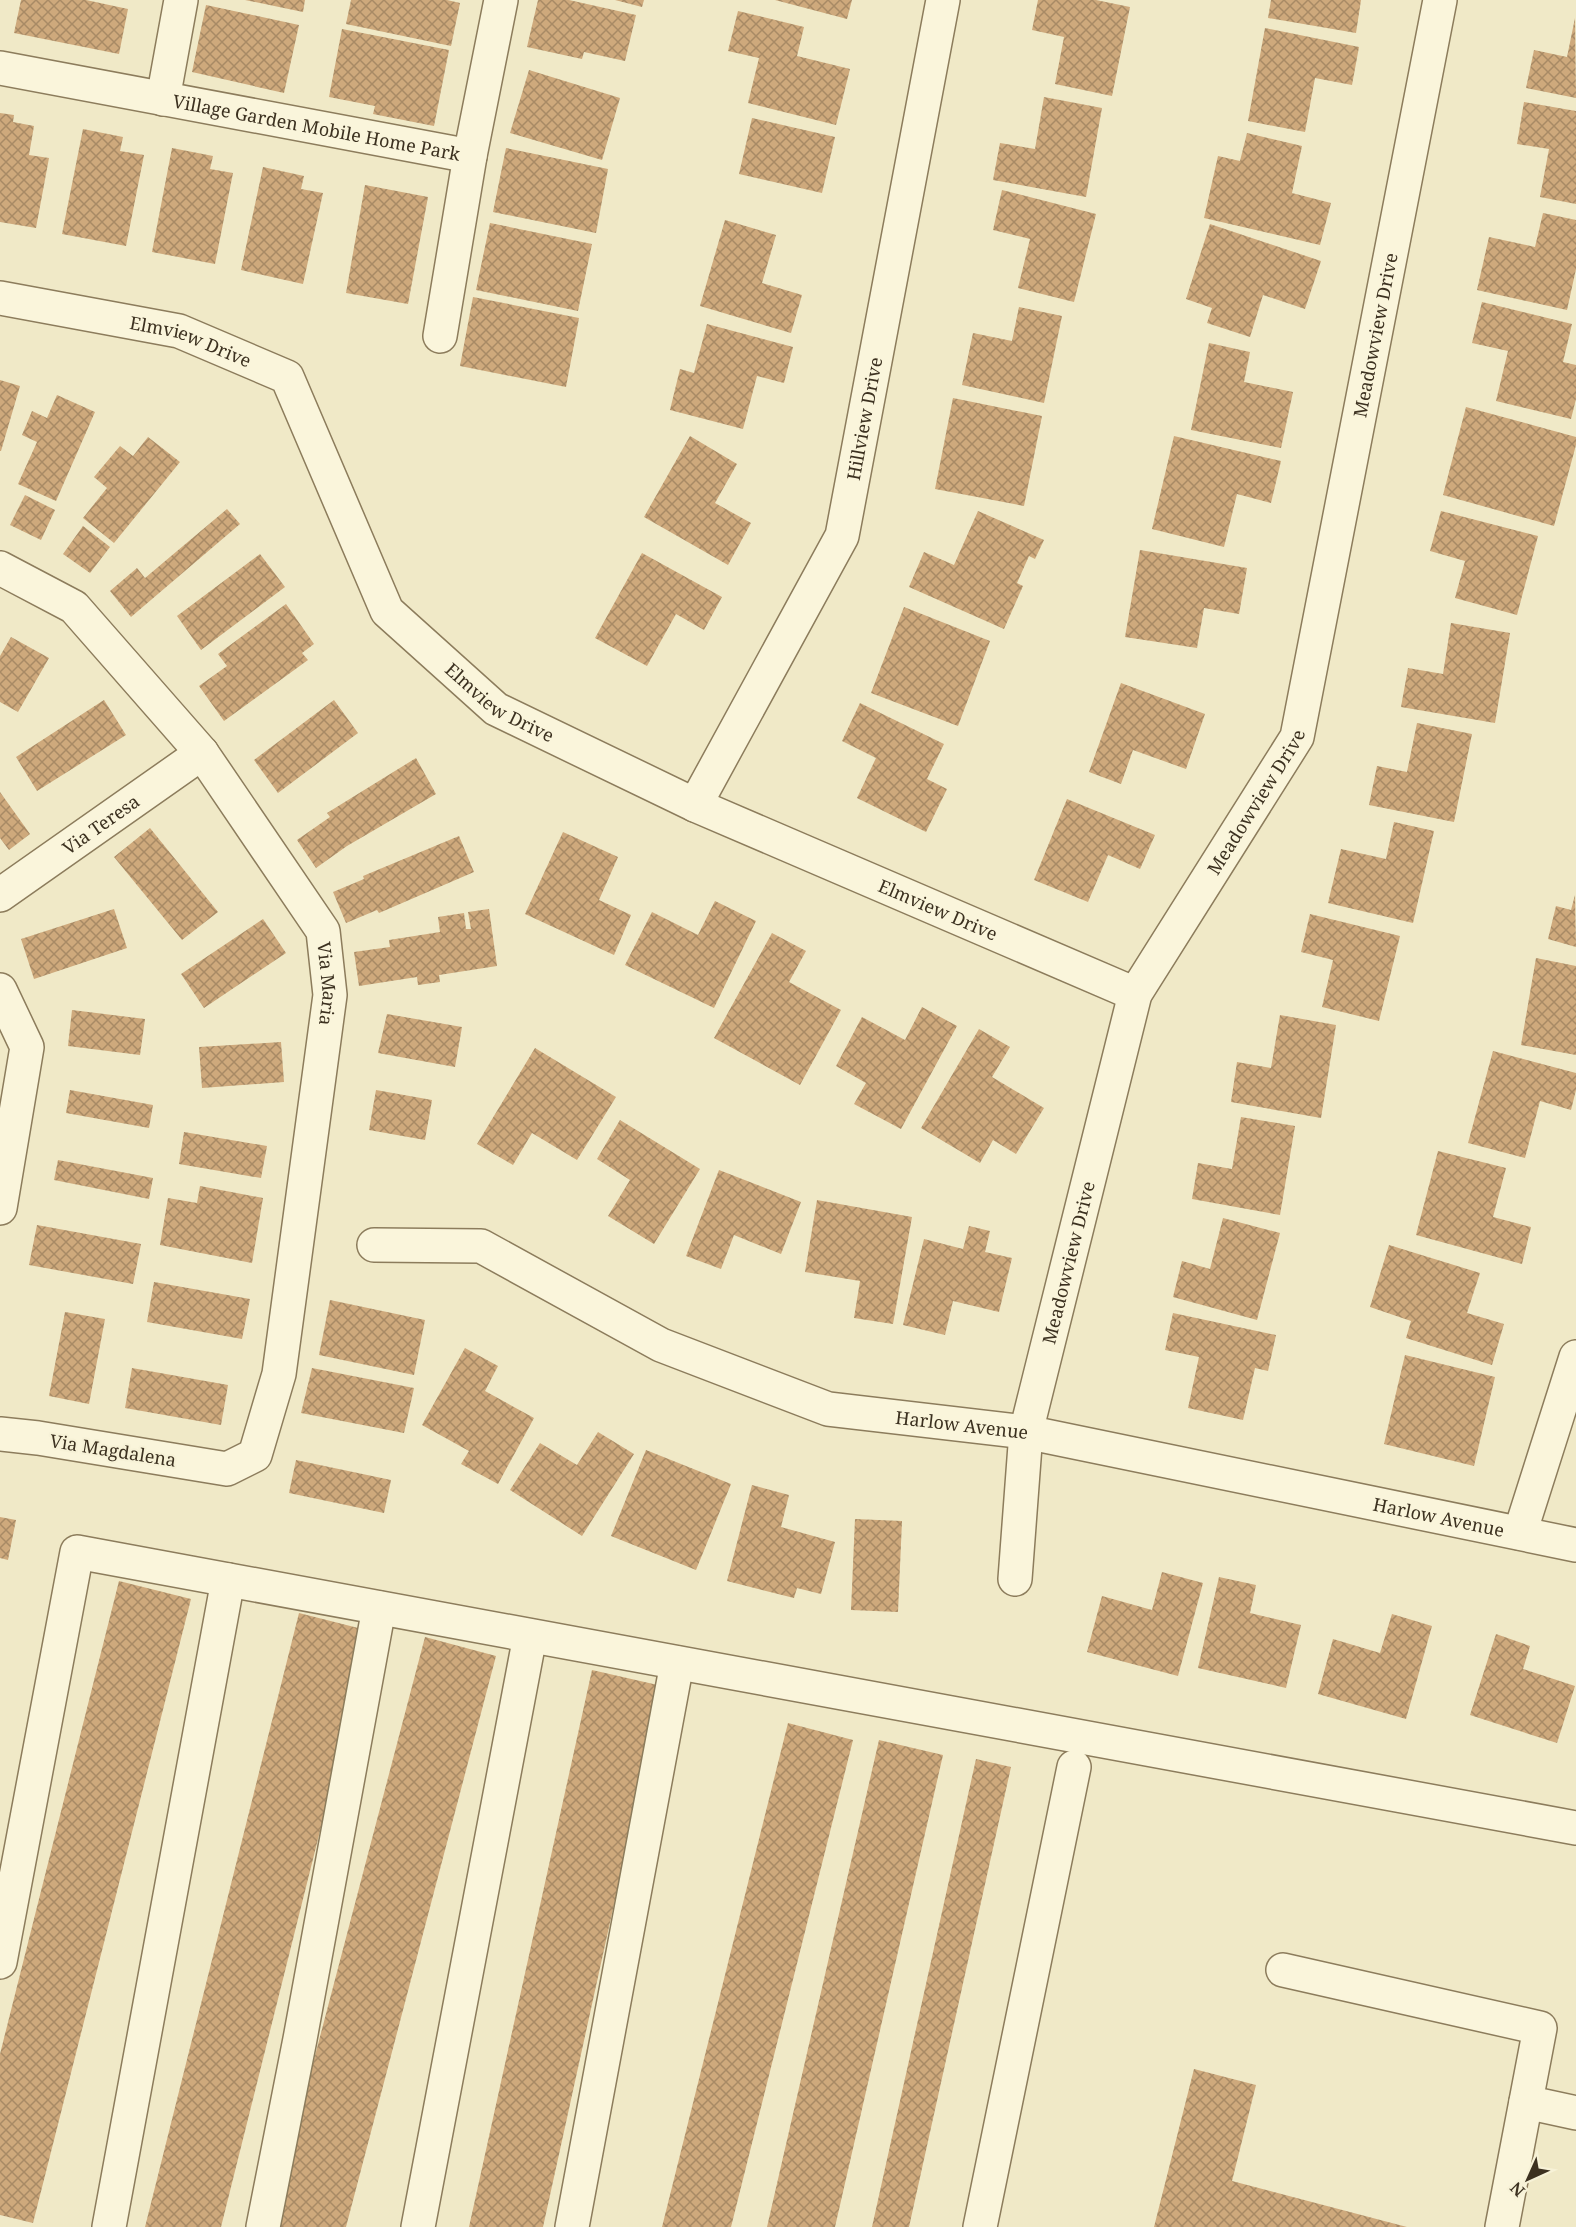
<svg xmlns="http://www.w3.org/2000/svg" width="1576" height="2227" font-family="'Noto Serif',serif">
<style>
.building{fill:url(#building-cross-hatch)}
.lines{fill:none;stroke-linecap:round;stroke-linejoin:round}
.minor-casing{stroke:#8c7c5c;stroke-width:36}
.minor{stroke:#faf5db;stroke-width:33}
.labels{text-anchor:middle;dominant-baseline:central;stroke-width:4.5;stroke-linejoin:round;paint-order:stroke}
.street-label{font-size:18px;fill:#3c3120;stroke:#f7f2d7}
</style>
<defs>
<pattern id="building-cross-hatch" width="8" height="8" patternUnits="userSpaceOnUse" patternTransform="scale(1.5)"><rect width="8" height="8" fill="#cea97c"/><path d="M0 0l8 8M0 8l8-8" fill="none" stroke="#a88a65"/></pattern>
</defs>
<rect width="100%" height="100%" fill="#f0e9c7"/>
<path class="building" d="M21,0H86L128,9L119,54L14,33Z
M245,0H305L303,12Z
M351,0H447L460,3L451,46L346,24Z
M538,0H569L636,15L625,61L584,52L582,59L527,47Z
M615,0H644L642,7Z
M775,0H852L847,19Z
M1038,0H1096L1130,7L1112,96L1055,84L1064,37L1032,30Z
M1271,0H1361L1356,33L1268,18Z
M206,5L299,25L284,93L192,72Z
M738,11L804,27L797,56L850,69L836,125L748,103L759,58L728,51Z
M1575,18L1576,98L1526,88L1534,50L1567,57Z
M1265,28L1359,47L1352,85L1315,78L1305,132L1248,121Z
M342,29L449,50L434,126L373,114L375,106L329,97Z
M529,70L620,98L602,160L510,133Z
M1044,97L1102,108L1086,197L993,180L1000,143L1035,149Z
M1524,102L1576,111V204L1540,197L1549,149L1517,144Z
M0,113L14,115L13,122L34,126L29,155L49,158L36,228L0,222Z
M752,118L835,137L822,193L739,174Z
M83,129L123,137L120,151L144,155L126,246L62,234Z
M1247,133L1302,146L1292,193L1331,203L1320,245L1204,218L1218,156L1240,161Z
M172,148L213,156L210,169L233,173L215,264L152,252Z
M506,148L608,169L596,233L493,212Z
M263,167L304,176L301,189L323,193L303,284L241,270Z
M365,185L428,197L408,304L346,293Z
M1002,190L1096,214L1074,302L1018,288L1030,239L993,230Z
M1543,213L1576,220V269L1567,310L1477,290L1489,237L1535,247Z
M725,220L776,235L762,283L802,295L791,333L700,306Z
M490,223L592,244L578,311L476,290Z
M1210,224L1321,261L1305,309L1263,295L1250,337L1207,323L1212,308L1186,299Z
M473,297L579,318L566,387L460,366Z
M1482,302L1572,324L1563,362L1576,365V399L1571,419L1496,401L1508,351L1472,343Z
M1019,307L1062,316L1044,403L962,385L973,333L1012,341Z
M707,324L793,347L784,383L757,376L743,429L670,410L680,369L694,373Z
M1209,343L1250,352L1244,382L1293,392L1281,448L1191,430Z
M0,380L20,386L1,451H0Z
M57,395L95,412L56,501L18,484L37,442L22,435L32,411L47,418Z
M953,398L1042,416L1024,506L935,489Z
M1466,407L1576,437V445L1554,526L1443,495Z
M690,436L737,464L715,503L751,523L728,565L644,517Z
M1174,436L1281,461L1271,503L1237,494L1224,547L1152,529Z
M148,437L180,462L114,543L83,518L107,488L94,477L120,446L133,456Z
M25,495L55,510L41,540L10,525Z
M227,509L240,524L131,617L110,591L137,568L145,578Z
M978,511L1044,540L1035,559L1029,556L1017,583L1023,586L1004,629L909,587L924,552L954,565Z
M1441,511L1538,536L1517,615L1455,598L1465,561L1430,551Z
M83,526L110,547L90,573L63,554Z
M1140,550L1247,568L1239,614L1204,608L1197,648L1125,637Z
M642,553L722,597L704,630L676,614L647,666L595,638Z
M260,554L285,587L201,650L177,616Z
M286,604L314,644L302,653L308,660L224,721L199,686L227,666L218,654Z
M904,607L990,641L958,726L871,693Z
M1451,623L1510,633L1495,723L1401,707L1408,668L1443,674Z
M11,637L49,658L18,712L0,702V656Z
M1121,683L1205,714L1186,769L1133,750L1121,784L1089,772Z
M104,700L126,735L37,791L16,757Z
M334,700L358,733L278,793L254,760Z
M860,703L944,744L927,779L947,789L926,832L857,798L876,758L842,741Z
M1417,723L1472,734L1454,822L1369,805L1377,766L1407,772Z
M416,758L436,794L347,846L316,868L297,840L330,817L327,813Z
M0,792L30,834L9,850L0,838Z
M1067,799L1155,835L1140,869L1108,855L1088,902L1034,880Z
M1394,822L1434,831L1413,923L1328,903L1341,849L1386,859Z
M150,828L218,912L182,940L114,857Z
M563,832L618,857L599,900L631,915L614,955L525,914Z
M459,836L474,872L379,913L377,910L346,923L333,892L364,879L363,876Z
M1575,895L1576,947L1548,939L1556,906L1571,910Z
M715,901L756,921L714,1008L625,965L652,912L698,935Z
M114,909L127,948L34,979L21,939Z
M489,909L497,966L439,975L440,982L418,985L417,977L359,986L354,952L390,947L389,940L440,932L438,917L464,913L466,929H471L468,912Z
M1310,914L1400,936L1379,1021L1322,1007L1333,960L1301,952Z
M263,919L286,953L204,1008L181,974Z
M772,933L806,951L789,982L841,1010L800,1085L714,1038Z
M1536,958L1576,966V1055L1521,1045Z
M922,1007L957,1026L901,1129L854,1104L866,1083L836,1066L862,1017L905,1040Z
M72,1010L145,1019L140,1055L68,1046Z
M387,1014L462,1027L455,1067L378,1053Z
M1280,1015L1336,1025L1321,1118L1231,1102L1237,1062L1271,1068Z
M979,1029L1010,1047L992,1077L1044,1108L1016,1154L993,1140L980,1163L921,1128Z
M281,1042L284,1082L202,1088L199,1047Z
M535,1048L616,1097L577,1160L532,1133L513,1165L477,1144Z
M1493,1051L1576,1073V1090L1571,1110L1540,1101L1525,1158L1468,1143Z
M70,1090L153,1105L149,1128L66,1113Z
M376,1090L432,1100L425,1140L369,1130Z
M1241,1117L1295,1126L1280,1215L1192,1199L1198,1163L1232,1169Z
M620,1120L700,1169L654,1244L608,1216L630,1180L597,1159Z
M184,1132L267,1146L261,1178L179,1164Z
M1438,1151L1506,1168L1493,1217L1531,1227L1522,1264L1416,1235Z
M58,1160L153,1178L149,1199L54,1180Z
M719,1170L801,1202L781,1254L734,1235L721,1269L686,1256Z
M200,1186L263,1198L252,1263L160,1245L168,1198L197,1203Z
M817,1200L912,1217L893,1324L854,1318L860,1281L805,1272Z
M1223,1218L1280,1233L1257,1320L1173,1297L1182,1261L1210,1269Z
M37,1225L141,1244L133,1284L29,1265Z
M969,1226L990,1231L985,1252L1012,1258L999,1312L953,1301L945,1335L903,1325L924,1239L963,1249Z
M1389,1245L1480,1273L1467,1313L1504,1324L1492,1365L1406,1338L1411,1321L1370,1307Z
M154,1282L250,1299L242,1339L147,1322Z
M330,1300L425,1320L414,1375L319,1355Z
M65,1312L105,1319L89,1404L49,1396Z
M1173,1313L1276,1335L1268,1371L1255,1368L1243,1420L1188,1408L1199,1357L1165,1350Z
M465,1348L498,1366L485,1391L534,1418L498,1484L461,1464L469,1451L422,1425Z
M1405,1355L1495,1377L1474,1466L1384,1444Z
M132,1368L228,1385L221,1425L125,1408Z
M312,1368L414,1388L404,1433L301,1413Z
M598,1432L634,1454L582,1536L510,1490L540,1443L577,1465Z
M646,1450L731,1484L696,1570L611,1536Z
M296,1460L391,1480L384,1513L289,1493Z
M752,1485L789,1495L781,1527L835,1542L821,1594L797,1588L794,1598L727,1581Z
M0,1517L16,1520L8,1560L0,1558Z
M855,1519L902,1521L898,1612L851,1610Z
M1162,1572L1203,1583L1178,1676L1087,1652L1102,1596L1152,1610Z
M1219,1577L1256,1585L1250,1613L1301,1625L1286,1688L1198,1668Z
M119,1581L191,1599L33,2223L0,2215V2054Z
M299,1613L370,1631L221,2227H145Z
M1392,1614L1432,1626L1406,1719L1318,1694L1333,1639L1380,1653Z
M1496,1634L1530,1646L1523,1669L1575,1686L1557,1743L1470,1715Z
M425,1637L496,1656L346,2227H270Z
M592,1670L662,1686L543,2227H469Z
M788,1723L853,1740L731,2227H662Z
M879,1740L943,1755L835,2227H767Z
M976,1759L1011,1767L909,2227H872Z
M1194,2069L1256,2085L1232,2181L1407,2227H1154Z"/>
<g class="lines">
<g class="minor-casing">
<g id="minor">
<path id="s1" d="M0,68L470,156L501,0"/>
<path d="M163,99L181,0"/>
<path id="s2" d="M0,298L179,331L287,377L387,611L496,709L695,805L1135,994"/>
<path d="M440,336L470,156"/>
<path id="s3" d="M0,568L74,607L202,753L323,931L330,995L279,1374L255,1455L227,1469L38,1438L0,1434"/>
<path id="s4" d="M695,805L842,536L943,0"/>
<path id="s5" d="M0,895L202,753"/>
<path d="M0,990L27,1047L0,1208"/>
<path id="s6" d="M374,1245L481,1246L661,1345L828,1409L1026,1432L1576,1545"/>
<path d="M1520,1533L1576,1357"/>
<path id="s7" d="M1015,1579L1026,1432L1135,994L1297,737L1440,0"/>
<path d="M0,1962L77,1552L1576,1828"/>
<path d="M1283,1970L1540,2028L1502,2227"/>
<path d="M1526,2102L1576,2113"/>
<path d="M109,2227L228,1580"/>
<path d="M263,2227L300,2039L379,1608"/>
<path d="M418,2227L530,1636"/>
<path d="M572,2227L677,1663"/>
<path d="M980,2227L1074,1767"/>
</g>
</g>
<use href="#minor" class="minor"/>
</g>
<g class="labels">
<g class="street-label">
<text stroke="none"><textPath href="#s1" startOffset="322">Village Garden Mobile Home Park</textPath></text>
<text stroke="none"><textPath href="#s7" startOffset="1312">Meadowview Drive</textPath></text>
<text stroke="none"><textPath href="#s2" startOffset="196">Elmview Drive</textPath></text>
<text stroke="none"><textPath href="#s4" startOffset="426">Hillview Drive</textPath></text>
<text stroke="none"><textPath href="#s2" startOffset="700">Elmview Drive</textPath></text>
<text stroke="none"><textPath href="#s7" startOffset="826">Meadowview Drive</textPath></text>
<text stroke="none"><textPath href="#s5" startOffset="123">Via Teresa</textPath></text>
<text stroke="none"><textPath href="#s2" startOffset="1186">Elmview Drive</textPath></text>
<text stroke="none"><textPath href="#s3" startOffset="546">Via Maria</textPath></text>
<text stroke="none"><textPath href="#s7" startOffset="322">Meadowview Drive</textPath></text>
<text stroke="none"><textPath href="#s6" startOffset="626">Harlow Avenue</textPath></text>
<text transform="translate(113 1450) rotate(9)">Via Magdalena</text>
<text stroke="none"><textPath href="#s6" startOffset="1112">Harlow Avenue</textPath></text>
</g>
</g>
<g transform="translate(1528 2179) rotate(225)" stroke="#f7f2d7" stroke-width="4.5" paint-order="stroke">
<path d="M0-4.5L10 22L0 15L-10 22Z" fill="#3c3120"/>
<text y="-9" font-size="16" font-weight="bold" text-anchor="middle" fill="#3c3120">N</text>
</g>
</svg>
